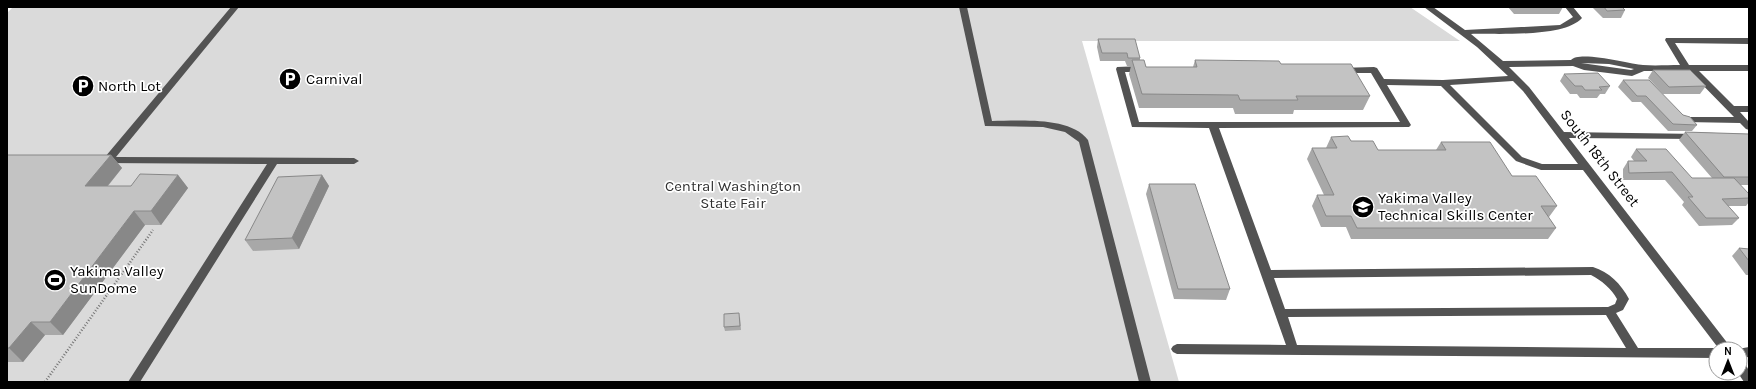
<svg xmlns="http://www.w3.org/2000/svg" width="1756" height="389" font-family="Karla,sans-serif">
<style>
.green{fill:#dadada}
.lines{fill:none;stroke-linecap:round;stroke-linejoin:round}
.path{stroke:#757575;stroke-width:2.5;stroke-dasharray:1 2;stroke-linecap:butt}
.minor{fill:#535353;fill-rule:evenodd}
.wall{fill:#a8a8a8}
.shaded-wall{fill:#888}
.building{fill:#c3c3c3;stroke:#888}
.labels{text-anchor:middle;dominant-baseline:central;stroke-width:3.5;stroke-linejoin:round;paint-order:stroke}
.poi-label{font-size:15px;fill:#000;stroke:#fff;text-anchor:start}
.street-label{font-size:15px;fill:#000;stroke:#fff}
.park-label{font-size:15px;fill:#313131;stroke:#fff}
</style>
<rect width="100%" height="100%" fill="#fff"/>
<path class="green" d="M13,7H1410L1460,41H1082L1179,382H7V13Z"/>
<g class="lines">
<path class="path" d="M45,382L153,230"/>
<path class="minor" d="M231,7H239L116,157L354,158L359,161L354,164H277L140,382H128L267,164L103,163L98,160L100,158L105,157Z
M959,7H967L992,121C1018,121 1070,116 1088,140L1151,382H1139L1079,142L1065,132L1043,127L985,126Z
M1424,7H1433L1465,30L1560,25L1573,17L1565,7H1573L1582,18C1564,38 1498,33 1471,34L1503,61L1571,60C1579,50 1630,64 1643,65C1655,66 1668,65 1680,65L1665,40L1666,38H1749V44L1675,43L1689,65H1749V71H1699L1734,106H1749V112H1740L1749,122V130L1746,129L1740,123L1685,122L1683,120L1688,117H1734L1689,71H1644L1632,76L1584,70L1573,66L1509,67L1529,87L1564,132L1699,134L1701,136L1696,139L1569,138L1732,349H1719L1583,170H1541L1516,161L1441,86L1387,85L1411,125L1409,127L1219,128L1271,270L1593,267C1609,272 1621,284 1629,299L1623,310L1616,313L1638,348H1716L1718,349H1716V358L1177,354L1173,352L1171,349L1173,346L1177,344L1286,345L1209,128L1132,127L1116,69L1117,67L1142,66L1146,69L1142,72H1125L1139,122H1400L1371,73H1342L1339,72L1338,70L1339,68L1374,67L1377,68L1384,79L1443,80L1508,76L1477,47ZM1581,63L1609,64L1634,69L1631,70ZM1513,81L1523,91L1578,164H1542L1522,157L1450,85ZM1591,275C1602,281 1611,288 1617,299L1615,304L1608,307L1285,309L1274,278ZM1606,315L1626,348L1297,345L1288,317Z
M1749,347V357L1740,358V349H1738Z
M1740,362C1750,365 1749,373 1749,382H1744L1738,373H1740Z"/>
</g>
<path class="wall" d="M1508,7H1563L1559,14H1514Z
M1592,7H1622L1625,10L1621,18H1603Z
M1098,39L1140,58V60L1146,67H1193L1195,60L1281,64L1370,96L1363,110H1294L1293,114H1235L1233,108H1139L1129,74L1131,66H1127L1125,61H1100L1097,47Z
M1653,70L1706,86L1700,94H1663L1648,78Z
M1564,74L1610,86L1605,94H1600L1597,98H1580L1577,94H1570L1560,81Z
M1623,80L1683,115L1697,125L1692,131H1668L1641,102H1632L1618,87Z
M1685,132L1749,134V185H1740L1749,198V202L1746,206H1728L1739,218L1732,225L1699,226L1682,205L1684,202L1665,180H1623V169L1628,161H1634L1631,157L1636,149L1692,178H1712L1679,140Z
M1331,137L1351,141L1378,150H1436L1441,142L1512,176L1557,206L1549,217H1548L1556,228L1548,239H1351L1346,227H1321L1312,206L1317,195H1324L1307,159L1312,148H1326Z
M7,155H111L122,168L108,186H131L178,175L188,188L161,225H145L63,335H45L23,362H7Z
M322,175L329,186L299,249L253,251L245,240Z
M1149,184L1230,289L1226,300L1174,299L1146,194Z
M1739,248L1749,249V275H1746L1732,256Z
M740,317L741,330L725,331L724,327Z"/>
<path class="shaded-wall" d="M111,155L122,168L96,200L85,186Z
M178,175L188,188L161,225L151,211Z
M322,175L329,186L299,249L292,238Z
M134,211L145,225L63,335L50,322Z
M31,322L45,335L23,362L9,348Z"/>
<path class="building" d="M1604,7H1622L1625,10L1607,11Z
M1098,39H1135L1140,58H1128L1127,53H1102Z
M1132,60H1144L1146,67H1197L1195,60L1279,61L1281,64H1351L1370,96H1296L1298,100H1240L1238,95L1142,94Z
M1653,70H1690L1706,86L1669,87Z
M1598,73L1610,86L1599,87L1602,90H1585L1582,86H1575L1564,74Z
M1623,80H1649L1683,115L1690,117L1697,125L1673,124L1646,96H1637Z
M1685,132L1749,134V177H1724Z
M1348,136L1351,141H1373L1378,150H1446L1441,142H1490L1512,176H1536L1557,206H1541L1556,228H1357L1351,216H1326L1317,195H1334L1312,148H1337L1331,137Z
M1636,149H1666L1692,178H1734L1749,194V198L1722,199L1739,218H1706L1688,197H1693L1672,172L1629,173L1628,161H1647Z
M7,155H111L85,186H131L140,174L178,175L151,211H134L50,322H31L9,348H7Z
M322,175L292,238L245,240L278,177Z
M1149,184H1195L1230,289H1178Z
M1739,248L1749,249V261Z
M739,313L740,326L724,327V314Z"/>
<defs>
<g id="parking-disc" transform="scale(1.15)"><circle r="9.5" fill="#000" stroke="#fff"/><path d="M-3.5-5.5H1a3.5 3.5 0 0 1 0 7H-1V5.5H-3.5ZM-1-3.4V-.6H.8a1.4 1.4 0 0 0 0-2.8Z" fill="#fff"/></g>
<g id="school-disc" transform="scale(1.15)"><circle r="9.5" fill="#000" stroke="#fff"/><path d="M0-5L7-2L0 1L-7-2ZM-4 1L0 2.5L4 1V4Q0 6-4 4Z" fill="#fff"/></g>
<g id="stadium-disc" transform="scale(1.15)"><circle r="9.5" fill="#000" stroke="#fff"/><path d="M0-5a6.5 5 0 1 0 0 10a6.5 5 0 1 0 0-10ZM-3.5-1.8h7v3.6h-7Z" fill="#fff"/></g>
</defs>
<g fill-rule="evenodd">
<use href="#parking-disc" x="290" y="79"/>
<use href="#parking-disc" x="83" y="86"/>
<use href="#school-disc" x="1363" y="207"/>
<use href="#stadium-disc" x="55" y="280"/>
</g>
<g class="labels">
<g class="poi-label">
<text x="306" y="79">Carnival</text>
<text x="98" y="86">North Lot</text>
<text x="1378" y="198">Yakima Valley<tspan x="1378" dy="17">Technical Skills Center</tspan></text>
<text x="70" y="271">Yakima Valley<tspan x="70" dy="17">SunDome</tspan></text>
</g>
<g class="street-label">
<text transform="translate(1600 158) rotate(52)">South 18th Street</text>
</g>
<g class="park-label">
<text x="733" y="186">Central Washington<tspan x="733" dy="17">State Fair</tspan></text>
</g>
</g>
<rect width="1756" height="389" fill="none" stroke="#000000" stroke-width="16"/>
<g transform="translate(1728 361)"><circle r="19" fill="#ffffff" stroke="#999999"/>
<path d="M0-3L7 15L0 10L-7 15Z" fill="#000000"/>
<text y="-6" font-size="11" font-weight="bold" text-anchor="middle" fill="#000000">N</text>
</g>
</svg>
